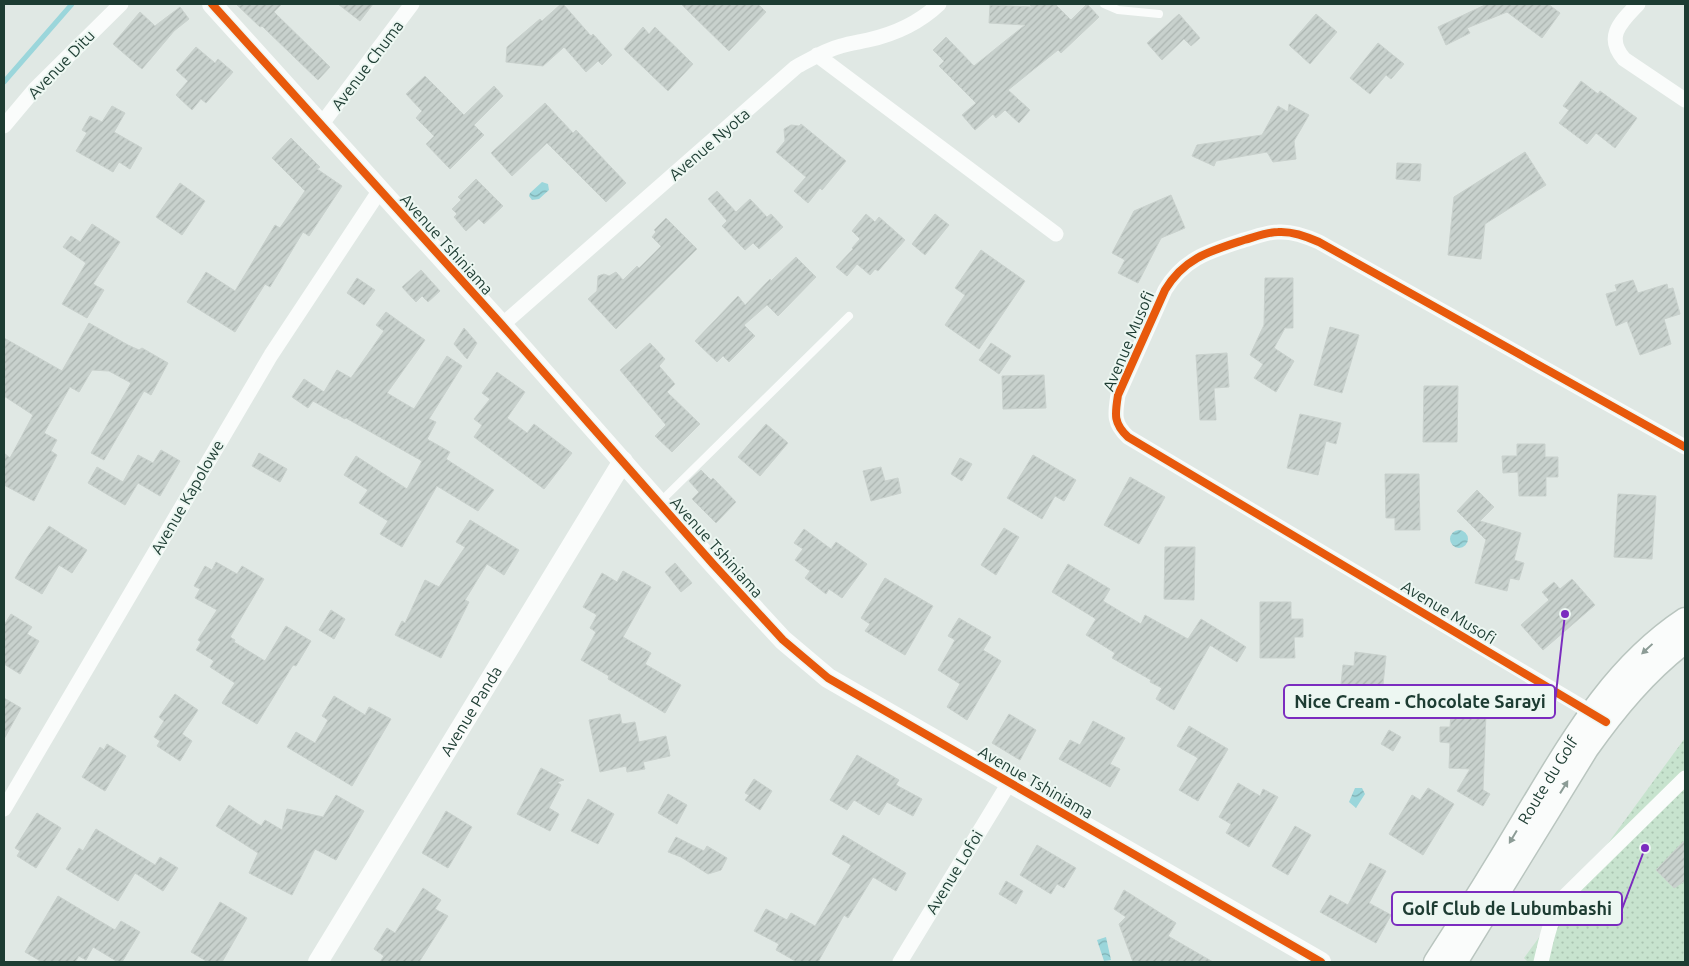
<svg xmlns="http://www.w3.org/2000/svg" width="1689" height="966" font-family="Ubuntu,sans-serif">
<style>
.grass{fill:url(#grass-dots)}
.water{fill:url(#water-waves)}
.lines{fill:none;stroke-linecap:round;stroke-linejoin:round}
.stream{stroke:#9bd6db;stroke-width:5}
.building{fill:url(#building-hatch);stroke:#c9d1cd}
.secondary-casing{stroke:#b9c5bf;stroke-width:25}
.service{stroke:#fafcfb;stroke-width:8}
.minor{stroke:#fafcfb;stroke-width:15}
.tertiary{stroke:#fafcfb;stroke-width:20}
.secondary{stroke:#fafcfb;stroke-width:22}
.cycleway-casing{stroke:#edf7f2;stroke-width:11}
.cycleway{stroke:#e8590c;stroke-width:8}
.oneway{fill:#8c9c96}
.labels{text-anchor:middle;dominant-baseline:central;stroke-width:4;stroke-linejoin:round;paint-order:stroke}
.street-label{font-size:16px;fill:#1d3c32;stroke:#edf7f2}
.leader{fill:none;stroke:#7b2cbf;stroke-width:2}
.callout-dot{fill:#7b2cbf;stroke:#edf7f2;stroke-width:2}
.callout{fill:#edf7f2;stroke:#7b2cbf;stroke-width:2}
.callout-label{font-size:18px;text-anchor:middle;font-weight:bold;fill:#1d3c32}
</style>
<defs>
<pattern id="grass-dots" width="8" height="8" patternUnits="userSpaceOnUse" patternTransform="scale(1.25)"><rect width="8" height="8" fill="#c7e3ce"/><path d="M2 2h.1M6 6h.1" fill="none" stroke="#aac4b1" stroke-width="1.8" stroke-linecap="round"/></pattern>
<pattern id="water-waves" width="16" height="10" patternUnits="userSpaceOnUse" patternTransform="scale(1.25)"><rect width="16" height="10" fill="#9bd6db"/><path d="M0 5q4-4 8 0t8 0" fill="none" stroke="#7eafb2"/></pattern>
<pattern id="building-hatch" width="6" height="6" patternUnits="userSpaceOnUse" patternTransform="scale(1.25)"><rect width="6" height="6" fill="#c8d1cd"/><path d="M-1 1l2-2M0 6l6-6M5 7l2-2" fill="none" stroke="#abb4b0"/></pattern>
</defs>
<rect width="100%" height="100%" fill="#e0e8e4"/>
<path class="grass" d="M1685,738V962H1528L1524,958Z"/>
<path class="water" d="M542,182L548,184L549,190L539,199L532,200L529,196L530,193Z
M1450 539a9 9 0 1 1 18 0a9 9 0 1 1-18 0Z
M1355,788H1362L1365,794L1356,808L1349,802Z
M1106,937L1111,960L1104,961L1097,940Z"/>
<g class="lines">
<path class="stream" d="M4,82L72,4"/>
</g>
<path class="building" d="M236,4H282L274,12L330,67L318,80L262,26L260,27Z
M338,4H373L360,21Z
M561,4H563L591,36L593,34L612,55L602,65L598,61L586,72L564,47L543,66L506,62L507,47L540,19L542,21Z
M681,4H758L766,12L729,51Z
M1029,4H1055L1071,20L1087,4L1099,17L1061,53L1058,50L1008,90L1030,110L1019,123L1005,110L996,118L993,114L975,130L962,115L976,103L939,66L944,61L933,50L946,37L974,66L1025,25L989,23L990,5L1032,7Z
M1487,4H1548L1560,13L1542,38L1507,12L1467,28L1470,33L1446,45L1438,27Z
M180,7L189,19L174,31L142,69L113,44L140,12L155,26Z
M1179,14L1200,38L1191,46L1184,39L1162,60L1147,43Z
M1316,14L1337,32L1310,64L1289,45Z
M643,27L649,34L655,27L693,64L668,91L624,49Z
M1378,43L1404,64L1391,79L1386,75L1370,94L1350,78Z
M196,47L215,63L218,59L233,72L206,103L201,99L192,110L176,95L188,81L176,70Z
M425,76L464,115L494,86L503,96L474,125L484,135L450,169L426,144L434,136L416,118L422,111L406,94Z
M1581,81L1598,94L1600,91L1637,118L1615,148L1596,133L1587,144L1559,123L1569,110L1563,106Z
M545,103L573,133L576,130L626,183L606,202L547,143L512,176L491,153Z
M1289,104L1309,115L1294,141L1296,159L1273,162L1267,152L1216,161L1214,166L1192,156L1197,145L1262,135L1278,106L1288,112Z
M112,106L125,113L114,132L142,148L130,169L119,162L113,172L76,151L87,133L82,130L90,116L102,122Z
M801,124L846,161L822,190L820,188L808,203L794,191L806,177L776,152L785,141L784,129L791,125L799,126Z
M291,138L320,167L317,169L342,186L309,236L303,232L270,287L265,284L235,332L187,302L206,272L235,291L275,225L280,228L305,191L272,158Z
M1525,152L1546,185L1485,224L1481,259L1448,255L1454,197Z
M1397,163L1421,164L1420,181L1396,179Z
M476,179L503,206L484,224L479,219L466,231L454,217L457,214L452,209L461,200L458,197Z
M180,183L205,201L182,235L156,217Z
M717,191L736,212L750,199L767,217L771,214L783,227L759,249L753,243L745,250L722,226L727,221L708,199Z
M1171,195L1185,228L1161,238L1138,283L1118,273L1125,260L1112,253L1134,211Z
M866,214L875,222L879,217L905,240L878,271L875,269L870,275L857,264L847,276L836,267L853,249L852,248L860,239L852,231Z
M935,214L949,225L925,255L912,244Z
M666,218L697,249L616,329L588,299L597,291L598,276L604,274L609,276L616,272L623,280L637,266L639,268L661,246L652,237L656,232L654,230Z
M92,224L120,242L93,284L104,290L87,318L62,304L86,263L63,247L71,236L80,242Z
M981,250L1025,281L979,349L945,325L965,295L955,288Z
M796,257L816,277L778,316L767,305L744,325L755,336L729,362L723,356L717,362L695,341L738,296L745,305L770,279L771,281Z
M421,270L440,291L428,302L422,296L416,302L402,287Z
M357,278L375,290L364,305L347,293Z
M1265,278H1293V328H1285L1274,348L1294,361L1276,392L1254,378L1263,364L1250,355L1264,325Z
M1633,280L1638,293L1667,284L1668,289L1673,288L1680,314L1664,319L1671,344L1640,355L1627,321L1616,326L1606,294L1617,291L1615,285Z
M386,312L425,340L387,393L414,409L447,356L462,366L429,419L436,422L427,439L450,452L446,459L494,490L478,511L437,486L402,547L380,534L388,521L359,503L368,490L344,475L356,456L407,489L422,461L346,418L345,419L313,401L308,408L292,397L304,379L324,392L337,370L351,378L384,331L376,325Z
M89,323L128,345L139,350L142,348L168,363L151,395L144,391L104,460L91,453L131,383L109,371L92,370L79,392L70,387L44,433L57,440L51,451L57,455L34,501L4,485V453L10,458L33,415L4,396V338L62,371Z
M1330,327L1359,335L1342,393L1314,385Z
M464,328L477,343L467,359L454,344Z
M650,343L665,359L659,366L675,384L667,392L700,424L672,452L655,436L666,425L620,370Z
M991,343L1011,356L999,374L979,360Z
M1227,353L1229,387L1214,388L1216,420H1200L1196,355Z
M497,372L525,392L507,418L527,433L534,424L572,453L544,489L474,437L482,425L474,419L490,399L482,393Z
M1044,375L1046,408L1003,409L1002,376Z
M1424,386H1458L1457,442H1423Z
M1300,414L1341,423L1336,444L1326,441L1318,475L1287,468Z
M766,424L788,443L760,476L738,457Z
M1517,444H1545V457H1558V477H1546V496H1519L1518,472L1503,473L1502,456H1517Z
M161,450L180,461L160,496L138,483L125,505L88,483L97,467L123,482L138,455L153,463Z
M259,453L287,469L280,482L252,466Z
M1033,455L1076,480L1064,501L1055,496L1042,519L1007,498Z
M960,458L972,464L962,481L951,474Z
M881,467L885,481L898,478L901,493L871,501L863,471Z
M701,470L711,480L713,478L736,502L716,523L692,499L699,492L689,481Z
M1385,474H1419L1420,530H1395V518H1386Z
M1130,477L1165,497L1139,544L1104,525Z
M1477,490L1494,507L1480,521L1521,533L1514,560L1524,563L1519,580L1510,578L1507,591L1475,583L1486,540L1457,511Z
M1618,494L1656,496L1652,559L1614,557Z
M470,520L519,550L504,575L487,564L465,600L469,602L441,658L395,635L402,621L405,623L425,580L439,587L465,547L456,542Z
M49,526L87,550L72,573L59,565L42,594L15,578L26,559Z
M1004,528L1019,537L996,575L981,565Z
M804,529L831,549L836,542L867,564L842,598L829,589L826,594L805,578L810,571L795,560L803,549L794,543Z
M1165,547H1195L1194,600L1164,599Z
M216,562L237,574L242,566L264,579L230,637L235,640L234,642L265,661L286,626L311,641L296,666L293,665L257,724L222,703L235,683L210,667L214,661L196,650L201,642L198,640L217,610L195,598L200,589L194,586L205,566L212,570Z
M675,563L692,583L681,592L665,572Z
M1068,564L1110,589L1103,601L1141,624L1145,615L1188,639L1201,619L1246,647L1237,662L1210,645L1174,710L1156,699L1162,688L1150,682L1151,680L1112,658L1115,653L1086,635L1096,619L1052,592Z
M623,571L651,587L623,637L651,653L645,664L681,685L665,713L608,679L609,676L581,660L596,632L590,628L597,615L583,607L602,573L617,582Z
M885,578L933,606L905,655L865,631L870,624L861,618Z
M1572,579L1595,605L1543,650L1521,625L1549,600L1542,592L1554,582L1560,589Z
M1260,602H1291V619H1303V637H1294L1295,658H1260Z
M331,610L345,619L334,639L319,630Z
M11,614L32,627L27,634L39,641L20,674L4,664V625Z
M959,618L991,637L983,650L1001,661L967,720L947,707L960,684L938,670L955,640L948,636Z
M1355,652L1386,656L1380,713L1348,709L1351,685L1341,684L1343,665L1354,666Z
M175,694L198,710L182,734L192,741L180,761L157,746L160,741L154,737L164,721L159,717Z
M334,696L365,715L369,707L391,719L352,786L287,747L296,732L315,743L328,720L322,716Z
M4,698L21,708L4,739Z
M1451,713L1486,714L1483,790L1490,794L1483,806L1457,791L1470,769L1449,768L1450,743L1440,742V727H1450Z
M620,714L622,724L635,722L639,742L666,736L670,756L643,762L645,769L627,772L626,766L600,772L589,720Z
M1009,714L1036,730L1020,760L992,743Z
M1093,721L1125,738L1110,764L1120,769L1110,787L1059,759L1070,740L1080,745Z
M1189,726L1228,749L1198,801L1179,790L1198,758L1177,746Z
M1389,730L1401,737L1393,751L1381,744Z
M107,744L126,756L105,791L82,777L100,747L104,750Z
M857,755L899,780L896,785L922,799L913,816L887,802L879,815L854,800L847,810L830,800Z
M541,768L564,780L557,782L561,785L549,808L559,814L550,831L517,814Z
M754,779L772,791L760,810L745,800L749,795L745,793Z
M1238,783L1260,796L1263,789L1278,797L1249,847L1226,833L1231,824L1219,817Z
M1428,788L1454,804L1423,855L1389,834L1412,795L1420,800Z
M668,794L687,805L677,824L658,813Z
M336,795L364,811L336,860L315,849L292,895L249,873L258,853L216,826L229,805L261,826L265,820L282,830L287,809L323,817Z
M588,799L614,814L598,844L571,831Z
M446,811L472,827L448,868L422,853Z
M37,813L61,828L36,868L17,856L20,851L15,848Z
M1295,826L1311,835L1288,875L1272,866Z
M96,829L155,865L160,857L178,868L163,891L135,873L118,901L66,869L79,848L83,851Z
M843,835L906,873L896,891L873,877L848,918L844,915L818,962H797L776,950L779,944L754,931L766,909L787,920L791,913L815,926L851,865L832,854Z
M676,837L704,851L707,846L727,858L721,870L708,874L681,857L668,852Z
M1685,840V881L1674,888L1656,870Z
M1037,845L1076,868L1064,888L1057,884L1051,894L1020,875Z
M1370,863L1386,871L1369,903L1391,915L1376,943L1320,912L1330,895L1348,905Z
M1006,881L1023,891L1016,904L999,894Z
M423,888L441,900L435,909L448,916L419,962H380L384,956L374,949L387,928L395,933Z
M1124,890L1176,923L1168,936L1213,962H1133L1119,924L1126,917L1114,909Z
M58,896L115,930L121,921L140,932L122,962H118L93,947L86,960L79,956L75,962H42L25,952Z
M220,902L247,918L222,962H208L191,952Z"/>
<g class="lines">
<g class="secondary-casing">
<g id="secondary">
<path id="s2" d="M1435,962C1466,914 1496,866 1525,817C1570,743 1611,668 1685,619"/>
<path d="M1456,962L1587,749C1616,708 1646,672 1685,642"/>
</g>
</g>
<path class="service" d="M1104,4L1118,10L1159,14
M660,502L849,316"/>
<path class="minor" d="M1638,4C1622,21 1604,36 1624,59L1685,100
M817,55L1056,234
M321,125L412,4
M4,126L35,89L121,4
M502,325L796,67C811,59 825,50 841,46C850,43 859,42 868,40C895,34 919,23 939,4
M1599,717L1128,437C1113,423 1115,414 1118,395L1165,290C1184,258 1210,251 1244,240C1255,237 1267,232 1278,232C1292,231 1306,236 1319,242L1685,447
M4,809L271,355L380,190
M900,962L1009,783
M1541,962C1548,933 1549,921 1566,895L1685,778"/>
<g class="tertiary">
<path d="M212,4L502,325L713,564L783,640L828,678L1321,962"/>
<path id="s1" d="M318,962L623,461"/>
</g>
<use href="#secondary" class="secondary"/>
<g class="cycleway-casing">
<path id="cycleway" d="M212,4L502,325L713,564L783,640L828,678L1321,962
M1606,722L1128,437C1113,423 1115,414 1118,395L1165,290C1184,258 1210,251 1244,240C1255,237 1267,232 1278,232C1292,231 1306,236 1319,242L1685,447"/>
</g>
<use href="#cycleway" class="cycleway"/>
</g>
<defs><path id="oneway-solid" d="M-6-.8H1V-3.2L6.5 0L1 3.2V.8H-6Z" transform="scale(1.25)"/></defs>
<g class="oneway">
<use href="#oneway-solid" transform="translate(1647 649) rotate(137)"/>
<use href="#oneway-solid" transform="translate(1564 787) rotate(-58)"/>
<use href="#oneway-solid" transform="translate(1513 837) rotate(121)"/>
</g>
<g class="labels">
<g class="street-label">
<text transform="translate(61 64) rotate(-46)">Avenue Ditu</text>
<text transform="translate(367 65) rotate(-53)">Avenue Chuma</text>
<text transform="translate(709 144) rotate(-41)">Avenue Nyota</text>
<text transform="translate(447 244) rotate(48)">Avenue Tshiniama</text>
<text transform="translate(1128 341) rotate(-67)">Avenue Musofi</text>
<text transform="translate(187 497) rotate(-60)">Avenue Kapolowe</text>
<text transform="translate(717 547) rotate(48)">Avenue Tshiniama</text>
<text transform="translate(1449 612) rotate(31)">Avenue Musofi</text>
<text stroke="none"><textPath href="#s1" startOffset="294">Avenue Panda</textPath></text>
<text stroke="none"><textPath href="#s2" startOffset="214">Route du Golf</textPath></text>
<text transform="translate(1036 782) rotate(30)">Avenue Tshiniama</text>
<text transform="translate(954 872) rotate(-59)">Avenue Lofoi</text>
</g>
</g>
<path class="leader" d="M1565 614L1555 702M1645 848L1622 909"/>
<g class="callout-dot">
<circle cx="1565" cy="614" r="5"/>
<circle cx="1645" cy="848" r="5"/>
</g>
<g class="callout">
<rect x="1284" y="685" width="271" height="33" rx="5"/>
<rect x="1392" y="892" width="230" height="33" rx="5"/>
</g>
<g class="callout-label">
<text x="1420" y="708">Nice Cream - Chocolate Sarayi</text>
<text x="1507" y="915">Golf Club de Lubumbashi</text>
</g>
<rect width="1689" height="966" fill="none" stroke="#1d3c32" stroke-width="10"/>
</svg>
